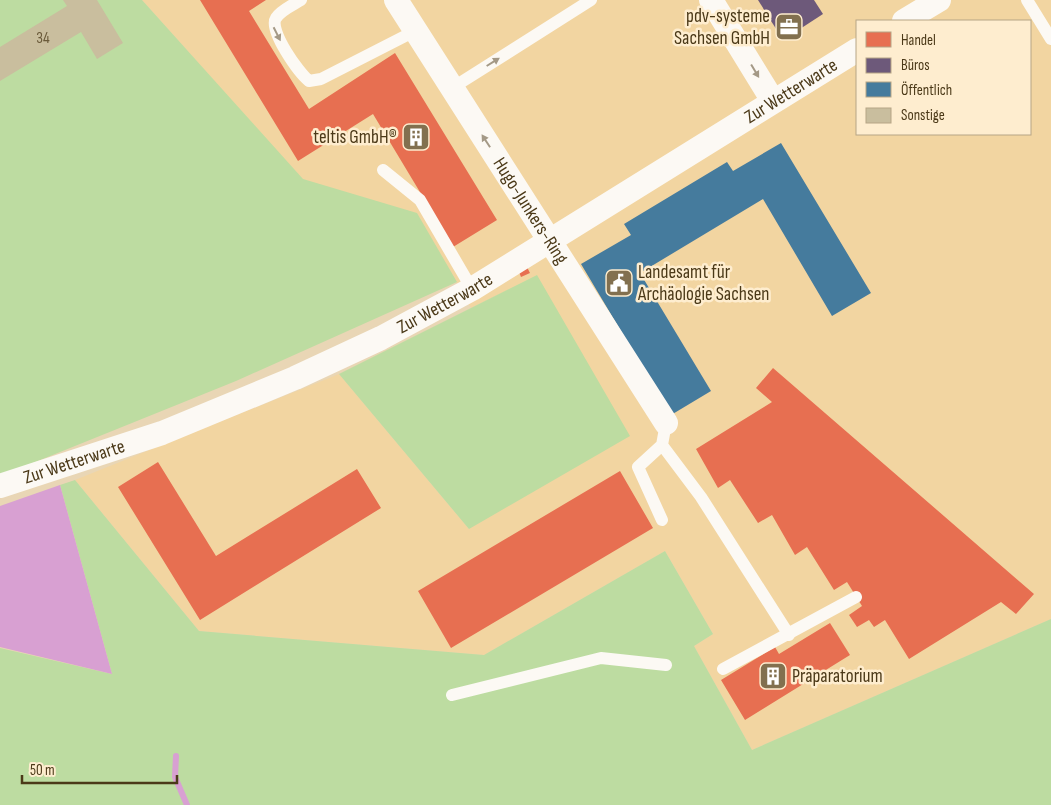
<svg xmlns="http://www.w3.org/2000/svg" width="1051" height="805" font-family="'Sofia Sans Condensed',sans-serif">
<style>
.built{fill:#f2d5a1;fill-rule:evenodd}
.green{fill:#bddca1}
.water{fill:#d8a0d2}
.shops{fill:#e76f51}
.offices{fill:#6d597a}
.public{fill:#457b9d}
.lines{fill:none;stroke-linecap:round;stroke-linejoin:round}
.stream{stroke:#d8a0d2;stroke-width:6}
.building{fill:#c9be9e}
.lane{stroke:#fcf9f4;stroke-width:12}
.street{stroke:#fcf9f4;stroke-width:24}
.oneway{fill:#a49986}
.labels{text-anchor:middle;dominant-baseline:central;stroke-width:5;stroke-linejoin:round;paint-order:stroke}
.number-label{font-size:16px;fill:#6a5a3a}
.poi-label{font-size:19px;fill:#4b3918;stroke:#feedcf;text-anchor:end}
.street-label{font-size:19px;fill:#4b3918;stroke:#feedcf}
</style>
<rect width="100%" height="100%" fill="#e9d6b5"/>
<path class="built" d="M142,0H1051V619L752,750L694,646L713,634L665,551L484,655L199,631L75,480L339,374L469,529L537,276L471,308L417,214L303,180ZM857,21H1030V134H857Z"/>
<path class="green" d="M0,0H142L303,179L417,213L457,282L236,381L18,469L0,474Z
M537,275L630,436L469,529L339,374Z
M75,480L199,631L484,655L665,551L713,634L694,646L752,750L1051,619V805H0V648L112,674L60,485Z"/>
<path class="water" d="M60,485L112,674L0,647V506Z"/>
<path class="shops" d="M200,0H266L249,11L309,109L395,53L497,220L453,247L373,114L298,161Z
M527,267L530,273L521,277L519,272Z
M773,368L1034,594L1016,614L1001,602L909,659L885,620L874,627L869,620L857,627L849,615L862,606L847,582L834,590L807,547L795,555L772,515L758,523L730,480L718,488L696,449L772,402L756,388Z
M158,462L216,556L357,469L381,508L200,620L118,487Z
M620,471L653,528L451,648L418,591Z
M830,623L850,655L745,720L721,680L775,647L779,654Z"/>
<path class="offices" d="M758,0H814L823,14L783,40Z"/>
<path class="public" d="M781,143L871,293L832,316L763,199L640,273L711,391L671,415L581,264L631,235L624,224L727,162L733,171Z"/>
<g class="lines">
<path class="stream" d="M176,756L175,777L187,805"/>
</g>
<path class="building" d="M63,0H97L123,43L97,59L81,32L0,81V47L67,6Z"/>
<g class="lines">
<path class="lane" d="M301,0C293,5 281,10 276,18C268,30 299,73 309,81L321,79L415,31
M1027,0L1051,39
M452,88L591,0
M383,170L420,200L472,289
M666,423L662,445L701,497L789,635
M662,520L638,467L662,445
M723,669L856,597
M452,695L601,658L666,665"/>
<g class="street">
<path id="s1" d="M396,0L666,423"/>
<path d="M711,0L773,101"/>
<path d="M904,21L939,0"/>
<path id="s2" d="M0,486L162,433L295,378L381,338L472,289L857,50"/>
</g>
</g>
<defs><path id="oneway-solid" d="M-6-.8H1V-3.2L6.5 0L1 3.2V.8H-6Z" transform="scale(1.25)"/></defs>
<g class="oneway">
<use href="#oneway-solid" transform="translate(277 34) rotate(63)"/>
<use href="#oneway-solid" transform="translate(493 62) rotate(-32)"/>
<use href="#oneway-solid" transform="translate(755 71) rotate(59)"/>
<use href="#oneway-solid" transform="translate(486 141) rotate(-123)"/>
</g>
<defs>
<g id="office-square" transform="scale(1.4375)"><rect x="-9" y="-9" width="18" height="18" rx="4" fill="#82704f" stroke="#feedcf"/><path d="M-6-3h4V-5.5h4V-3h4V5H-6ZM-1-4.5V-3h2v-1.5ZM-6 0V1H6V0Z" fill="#fff"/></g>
<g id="building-square" transform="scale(1.4375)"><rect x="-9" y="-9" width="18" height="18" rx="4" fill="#82704f" stroke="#feedcf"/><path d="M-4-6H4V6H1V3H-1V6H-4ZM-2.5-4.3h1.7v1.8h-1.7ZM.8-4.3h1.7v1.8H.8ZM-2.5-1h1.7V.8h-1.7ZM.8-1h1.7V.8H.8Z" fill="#fff"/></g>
<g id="civic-square" transform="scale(1.4375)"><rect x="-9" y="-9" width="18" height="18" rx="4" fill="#82704f" stroke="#feedcf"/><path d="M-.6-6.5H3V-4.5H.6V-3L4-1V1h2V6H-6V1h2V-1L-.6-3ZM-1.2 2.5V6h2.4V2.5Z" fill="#fff"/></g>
</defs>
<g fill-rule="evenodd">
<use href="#office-square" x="789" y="27"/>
<use href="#building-square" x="416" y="137"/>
<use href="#civic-square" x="619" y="283"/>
<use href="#building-square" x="773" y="676"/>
</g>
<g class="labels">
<g class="number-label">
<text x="43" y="38">34</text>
</g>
<g class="poi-label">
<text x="770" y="16">pdv-systeme<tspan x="770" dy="22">Sachsen GmbH</tspan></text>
<text x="397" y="137">teltis GmbH®</text>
<text x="638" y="272" text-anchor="start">Landesamt für<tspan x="638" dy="22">Archäologie Sachsen</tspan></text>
<text x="792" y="676" text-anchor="start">Präparatorium</text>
</g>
<g class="street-label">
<text stroke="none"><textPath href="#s2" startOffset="888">Zur Wetterwarte</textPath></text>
<text stroke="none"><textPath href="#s1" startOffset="250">Hugo-Junkers-Ring</textPath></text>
<text stroke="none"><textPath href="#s2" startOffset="482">Zur Wetterwarte</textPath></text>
<text stroke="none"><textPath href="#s2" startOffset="78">Zur Wetterwarte</textPath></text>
</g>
</g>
<rect x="856" y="20" width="175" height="115" fill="#feedcf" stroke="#b6a586"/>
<rect x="866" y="32" width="25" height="15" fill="#e76f51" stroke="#b6a586"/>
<text x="901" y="45" font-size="15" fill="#4b3918">Handel</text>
<rect x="866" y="58" width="25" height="15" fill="#6d597a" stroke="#b6a586"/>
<text x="901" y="70" font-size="15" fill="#4b3918">Büros</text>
<rect x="866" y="82" width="25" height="15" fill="#457b9d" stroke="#b6a586"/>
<text x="901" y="95" font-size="15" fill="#4b3918">Öffentlich</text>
<rect x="866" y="108" width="25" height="15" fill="#c9be9e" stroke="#b6a586"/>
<text x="901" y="120" font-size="15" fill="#4b3918">Sonstige</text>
<path d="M22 775v8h155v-8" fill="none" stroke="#4b3918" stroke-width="2.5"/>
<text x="30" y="775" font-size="15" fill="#4b3918" stroke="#feedcf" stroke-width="4" paint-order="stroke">50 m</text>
</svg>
